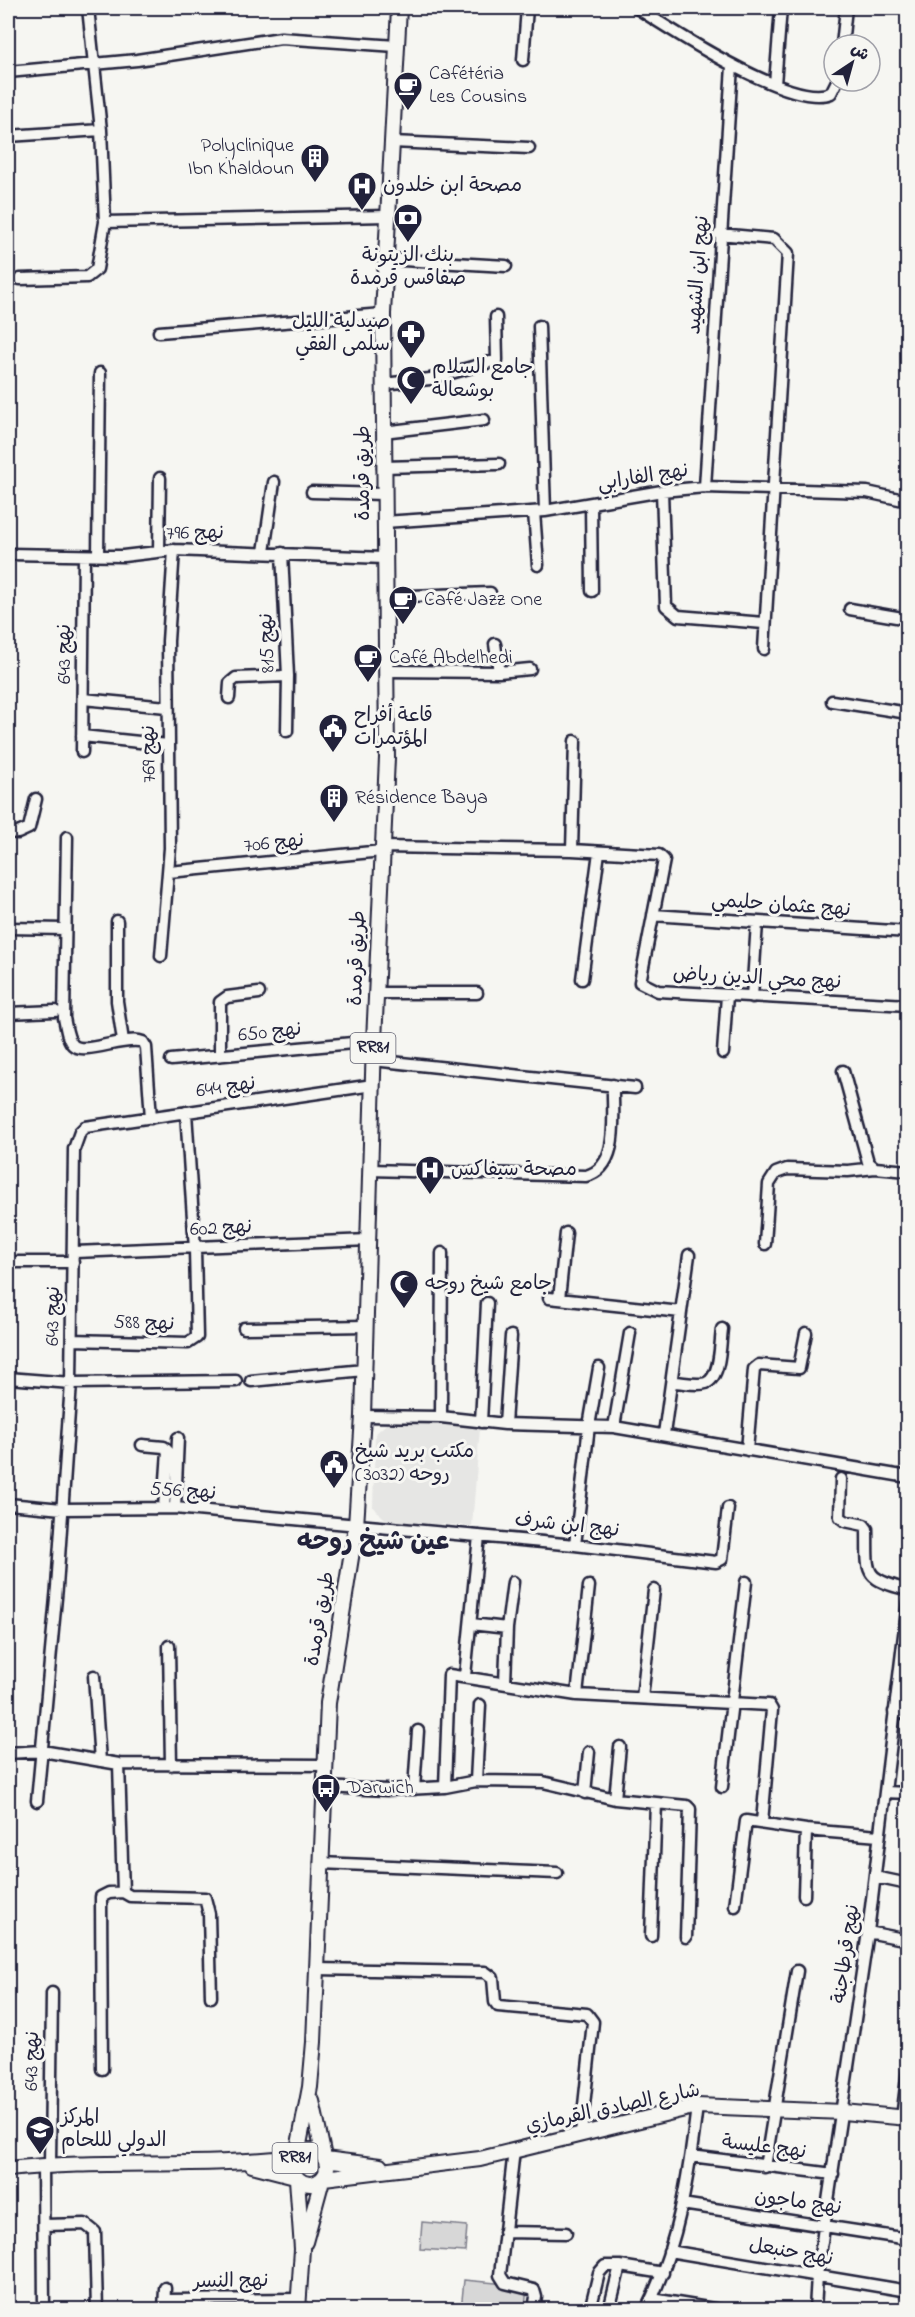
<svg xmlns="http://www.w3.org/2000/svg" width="915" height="2317" font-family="'Indie Flower','Playpen Sans Arabic',sans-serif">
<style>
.built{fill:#e6e6e4}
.green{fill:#d7d7d7;stroke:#7c7c89;stroke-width:1.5}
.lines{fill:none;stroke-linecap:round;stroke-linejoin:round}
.minor-casing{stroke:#22223b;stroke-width:15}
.major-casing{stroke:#22223b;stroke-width:18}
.minor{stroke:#f6f6f2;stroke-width:10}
.major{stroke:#f6f6f2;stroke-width:14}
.labels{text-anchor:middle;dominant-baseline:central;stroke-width:6;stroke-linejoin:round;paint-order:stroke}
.shield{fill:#f6f6f2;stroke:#626272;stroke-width:1.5}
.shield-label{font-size:18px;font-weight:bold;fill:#22223b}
.poi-label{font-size:20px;fill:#22223b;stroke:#f6f6f2;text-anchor:start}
.street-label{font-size:20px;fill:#22223b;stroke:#f6f6f2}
.district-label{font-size:26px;font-weight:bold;fill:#22223b;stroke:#f6f6f2}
</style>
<rect width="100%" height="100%" fill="#f6f6f2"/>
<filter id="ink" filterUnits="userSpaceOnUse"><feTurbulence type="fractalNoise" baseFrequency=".0167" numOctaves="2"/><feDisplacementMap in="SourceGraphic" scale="12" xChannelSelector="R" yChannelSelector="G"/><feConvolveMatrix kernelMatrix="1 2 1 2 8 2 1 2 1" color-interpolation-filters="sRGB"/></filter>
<g filter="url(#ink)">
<path class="built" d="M391,1420L480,1428L472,1526L387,1521L373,1507L375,1434Z"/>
<path class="green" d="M422,2222L467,2226L465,2252L420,2249Z
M464,2280L527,2286L525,2309L461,2310Z"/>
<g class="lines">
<g class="minor-casing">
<path id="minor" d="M637,8C673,31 791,109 831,93L837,81
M842,45L846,8
M523,60L527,8
M8,72L137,60L281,38L396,46
M775,84L781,8
M8,136L101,130L88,8
M392,142L529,148
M105,222L387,216
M719,234L774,239L788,253L764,649
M385,259L506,266
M20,279L87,277L97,269L105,222L101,130
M539,326L545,511
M159,332L383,314
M383,384L430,379L497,360L496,317
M383,432L484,420
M383,467L499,464
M705,487L732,66
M662,491L666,606L678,616L764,623
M312,492L383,494
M591,504L592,591
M534,512L538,565
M384,522L545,511L662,491L705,487L867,492L908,501
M159,552L160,478
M264,552L274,482
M282,553L288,676L287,731
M8,554L123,556L174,550L384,558
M98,556L100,373
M384,597L490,593
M850,609L908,619
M495,644L499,672
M387,671L499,672L530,669
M229,698L230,683L236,678L288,676
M83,699L167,707
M832,701L908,713
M82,736L168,745
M82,752L84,556
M8,832L18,833L29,828L36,799
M67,837L64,1018C66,1026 67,1039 73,1045C84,1056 126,1035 143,1042L146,1047L151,1118
M382,847L572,850L659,855L664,860L640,982L658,991L908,1005
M572,850L575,741
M169,872L382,851
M653,915L908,932
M117,921V1001L123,1041
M8,928L65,929
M161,956L170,848L168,641L174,550
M582,979L599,852
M375,993H477
M752,997L757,923
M8,1013L55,1011
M723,1053L727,995
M220,1055V1002L227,997L259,993
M171,1060L374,1041
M373,1060L635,1088
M843,1071L868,1162L875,1168L908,1171
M370,1170L586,1176C621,1167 612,1114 613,1085
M765,1244L769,1184L776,1173L787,1169L848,1171L875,1168
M75,1252L369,1240
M8,1262H73
M549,1298L681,1312
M559,1299L566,1233
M244,1328L366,1326
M72,1340L188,1343L197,1337L195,1249L186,1112
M8,1378L71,1383L236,1381
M251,1381L364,1370
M673,1382C682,1382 697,1386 706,1383C721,1377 720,1343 722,1329
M363,1416L441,1417L505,1424L614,1427L908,1477
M441,1417L442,1253
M481,1422L487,1303
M505,1424L511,1336
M614,1427L630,1333
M664,1434L689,1255
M142,1445L164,1447L168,1451L164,1508
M747,1450L754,1369L759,1365L799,1368L806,1333
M841,1479L840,1517L845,1521L864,1525L867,1529C868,1573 861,1578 908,1590
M8,1504L62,1509L175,1508L575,1545L716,1562L722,1559L728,1508
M175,1508L178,1438
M575,1545L589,1426L599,1368
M471,1624L507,1628
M169,1646L171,1765
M94,1676L100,1761
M465,1676L479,1536
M505,1683L507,1628L513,1582
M577,1695L589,1586
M642,1698L654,1590
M894,1712L908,1713
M8,1753L42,1751L119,1764L324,1765
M119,1764L123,1892L130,1896L205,1898L209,1914L211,1997
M476,1781L480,1705
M323,1787L387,1790L445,1787L476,1781L543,1782L615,1799L687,1806L690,1809L686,1937
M445,1787L449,1675L577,1695L769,1705L772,1710L762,1822
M722,1787L746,1582
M414,1789L418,1731
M885,1792L908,1793
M585,1793L589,1752
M615,1799L620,1747
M37,1801L57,1587L71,1383L74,1149L80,1132L85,1127L373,1085
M320,1863L557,1873
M875,1877L908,1884
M804,1896L806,1830
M735,1906L746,1821L806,1830L879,1836
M868,1932L908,1940
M651,1936L656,1803
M316,1969L485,1972L493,1978L495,2002L498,2006L587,2014L593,2022L581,2133
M102,2069L101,1897L109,1893L123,1892
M902,2118L908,2070
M514,2150L500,2275L505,2283L534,2290L536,2297L534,2310
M691,2156L833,2174
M43,2165L44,2310
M50,2165L52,1993
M765,2167L797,1971
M682,2204L908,2239
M44,2225L85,2224L95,2232L97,2310
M504,2232L566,2233
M669,2251L908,2291
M652,2299L720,2310
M165,2300L299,2299
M164,2310L165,2288
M590,2310L599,2273L605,2266H620L663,2273
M609,2310L620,2266
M646,2310C678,2247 689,2175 697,2106
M815,2310L817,2275L868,1932L908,1602"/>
</g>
<g class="major-casing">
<path id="major" d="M312,2101L324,2157
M293 2167a17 17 0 1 1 34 0a17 17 0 1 1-34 0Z
M297,2155L310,2087L314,2042L328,1703L356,1526L363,1416L374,1041L387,758L383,314L399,8
M325,2159L380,2166
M252,2165L295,2176
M8,2169C103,2159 200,2168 296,2157
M324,2178L480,2159L697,2106L843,2112L908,2118
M297,2179L302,2249L298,2310
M305,2242L322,2180"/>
</g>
<use href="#minor" class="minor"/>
<use href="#major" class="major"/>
</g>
</g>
<defs>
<g id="cafe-pin" transform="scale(1.5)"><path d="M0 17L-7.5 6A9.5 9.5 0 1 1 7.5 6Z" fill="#22223b" stroke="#f6f6f2"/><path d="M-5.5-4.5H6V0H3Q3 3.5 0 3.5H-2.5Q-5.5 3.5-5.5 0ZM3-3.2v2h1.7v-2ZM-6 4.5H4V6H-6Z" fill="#fff"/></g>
<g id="building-pin" transform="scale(1.5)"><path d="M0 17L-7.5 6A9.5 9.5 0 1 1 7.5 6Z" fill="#22223b" stroke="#f6f6f2"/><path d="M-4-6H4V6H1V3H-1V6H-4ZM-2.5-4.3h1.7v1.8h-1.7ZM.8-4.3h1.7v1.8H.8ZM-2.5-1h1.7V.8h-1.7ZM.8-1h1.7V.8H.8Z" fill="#fff"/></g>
<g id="hospital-pin" transform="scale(1.5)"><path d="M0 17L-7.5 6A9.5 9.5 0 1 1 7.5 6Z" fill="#22223b" stroke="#f6f6f2"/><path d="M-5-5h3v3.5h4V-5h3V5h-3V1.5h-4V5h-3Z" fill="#fff"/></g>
<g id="bank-pin" transform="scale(1.5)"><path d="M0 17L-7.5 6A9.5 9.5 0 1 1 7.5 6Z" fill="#22223b" stroke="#f6f6f2"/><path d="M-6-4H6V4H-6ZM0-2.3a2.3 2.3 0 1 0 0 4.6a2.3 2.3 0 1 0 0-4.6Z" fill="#fff"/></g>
<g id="pharmacy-pin" transform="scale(1.5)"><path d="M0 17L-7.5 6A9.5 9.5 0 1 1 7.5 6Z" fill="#22223b" stroke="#f6f6f2"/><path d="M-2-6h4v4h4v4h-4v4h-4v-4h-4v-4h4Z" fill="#fff"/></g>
<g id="mosque-pin" transform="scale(1.5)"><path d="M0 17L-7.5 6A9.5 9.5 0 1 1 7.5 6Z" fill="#22223b" stroke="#f6f6f2"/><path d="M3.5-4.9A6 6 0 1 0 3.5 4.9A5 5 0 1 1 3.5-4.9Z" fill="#fff"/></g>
<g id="civic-pin" transform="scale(1.5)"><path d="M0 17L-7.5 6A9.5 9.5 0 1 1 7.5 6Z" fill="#22223b" stroke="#f6f6f2"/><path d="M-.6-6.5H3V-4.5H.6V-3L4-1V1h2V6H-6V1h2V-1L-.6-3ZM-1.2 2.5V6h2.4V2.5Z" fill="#fff"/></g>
<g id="bus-pin" transform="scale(1.5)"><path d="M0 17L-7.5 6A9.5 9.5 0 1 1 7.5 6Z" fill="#22223b" stroke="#f6f6f2"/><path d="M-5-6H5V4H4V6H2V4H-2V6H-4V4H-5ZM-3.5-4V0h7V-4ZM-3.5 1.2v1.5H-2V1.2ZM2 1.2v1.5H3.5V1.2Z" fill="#fff"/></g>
<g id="school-pin" transform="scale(1.5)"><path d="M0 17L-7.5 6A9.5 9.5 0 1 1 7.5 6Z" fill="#22223b" stroke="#f6f6f2"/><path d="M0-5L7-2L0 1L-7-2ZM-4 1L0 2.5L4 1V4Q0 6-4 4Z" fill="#fff"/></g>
</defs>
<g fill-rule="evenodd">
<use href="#cafe-pin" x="408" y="86"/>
<use href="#building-pin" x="315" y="158"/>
<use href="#hospital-pin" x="362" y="186"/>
<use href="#bank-pin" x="408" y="218"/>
<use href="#pharmacy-pin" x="411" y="334"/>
<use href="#mosque-pin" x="411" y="380"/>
<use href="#cafe-pin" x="403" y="600"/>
<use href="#cafe-pin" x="368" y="658"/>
<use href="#civic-pin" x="333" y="728"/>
<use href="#building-pin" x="334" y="798"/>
<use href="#hospital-pin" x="430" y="1170"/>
<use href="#mosque-pin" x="404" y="1284"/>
<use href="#civic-pin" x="334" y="1464"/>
<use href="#bus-pin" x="326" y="1788"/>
<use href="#school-pin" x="40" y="2130"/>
</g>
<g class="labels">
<g class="shield">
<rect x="350.5" y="1033" width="45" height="30" rx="4.5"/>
<rect x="272.5" y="2143" width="45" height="30" rx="4.5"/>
</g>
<g class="shield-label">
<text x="373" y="1048">RR81</text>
<text x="295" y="2158">RR81</text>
</g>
<g class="poi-label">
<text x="429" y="74">Cafétéria<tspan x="429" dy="23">Les Cousins</tspan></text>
<text x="294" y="146" text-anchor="end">Polyclinique<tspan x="294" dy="23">Ibn Khaldoun</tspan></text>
<text x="383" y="186">مصحة ابن خلدون</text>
<text x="408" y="256" text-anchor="middle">بنك الزيتونة<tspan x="408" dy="23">صفاقس قرمدة</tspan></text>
<text x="390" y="322" text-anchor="end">صيدلية الليل<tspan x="390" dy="23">سلمى الفقي</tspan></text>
<text x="432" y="368">جامع السلام<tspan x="432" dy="23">بوشعالة</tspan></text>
<text x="424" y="600">Café Jazz One</text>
<text x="389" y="658">Café Abdelhedi</text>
<text x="354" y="716">قاعة أفراح<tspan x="354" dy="23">المؤتمرات</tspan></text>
<text x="355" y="798">Résidence Baya</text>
<text x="451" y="1170">مصحة سيفاكس</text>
<text x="425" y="1284">جامع شيخ روحه</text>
<text x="355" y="1452">مكتب بريد شيخ<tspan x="355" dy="23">روحه (3032)</tspan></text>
<text x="347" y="1788">Darwich</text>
<text x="61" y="2118">المركز<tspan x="61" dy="23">الدولي لللحام</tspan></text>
</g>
<g class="street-label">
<text transform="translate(699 275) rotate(-86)">نهج ابن الشهيد</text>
<text transform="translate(364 473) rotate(-90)">طريق قرمدة</text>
<text transform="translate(643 478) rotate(-9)">نهج الفارابي</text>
<text transform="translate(195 534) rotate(-1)">نهج 796</text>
<text transform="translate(268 643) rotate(-92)">نهج 815</text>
<text transform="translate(65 654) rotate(-90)">نهج 643</text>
<text transform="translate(150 754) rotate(-91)">نهج 769</text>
<text transform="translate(274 844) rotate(-6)">نهج 706</text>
<text transform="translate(781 906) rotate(4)">نهج عثمان حليمي</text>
<text transform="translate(358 958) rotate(-88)">طريق قرمدة</text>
<text transform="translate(757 979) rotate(3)">نهج محي الدين رياض</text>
<text transform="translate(270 1033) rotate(-6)">نهج 650</text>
<text transform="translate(226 1088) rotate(-8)">نهج 644</text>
<text transform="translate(221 1229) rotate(-3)">نهج 602</text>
<text transform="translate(54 1316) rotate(-89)">نهج 643</text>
<text transform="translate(144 1324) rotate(2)">نهج 588</text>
<text transform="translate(183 1492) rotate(4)">نهج 556</text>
<text transform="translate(567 1526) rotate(6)">نهج ابن شرف</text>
<text transform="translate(321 1619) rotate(-80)">طريق قرمدة</text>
<text transform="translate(847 1954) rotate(-82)">نهج قرطاجنة</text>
<text transform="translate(33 2061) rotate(-89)">نهج 643</text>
<text transform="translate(613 2109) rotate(-12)">شارع الصادق القرمازي</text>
<text transform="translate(764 2148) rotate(7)">نهج عليسة</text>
<text transform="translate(798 2203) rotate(8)">نهج ماجون</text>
<text transform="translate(791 2253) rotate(10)">نهج حنبعل</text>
<text transform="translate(231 2282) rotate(-1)">نهج النسر</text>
</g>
<g class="district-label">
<text x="373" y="1543">عين شيخ روحه</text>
</g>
</g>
<rect width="915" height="2317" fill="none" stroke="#f6f6f2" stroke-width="30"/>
<rect x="15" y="15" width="885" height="2287" fill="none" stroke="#22223b" stroke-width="2" filter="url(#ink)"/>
<g transform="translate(852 63) rotate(36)"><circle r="28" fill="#f6f6f2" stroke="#a1a1a9" stroke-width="1.5"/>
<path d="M0-4.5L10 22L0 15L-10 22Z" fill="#22223b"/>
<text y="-9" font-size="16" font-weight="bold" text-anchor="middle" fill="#22223b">ش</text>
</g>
</svg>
